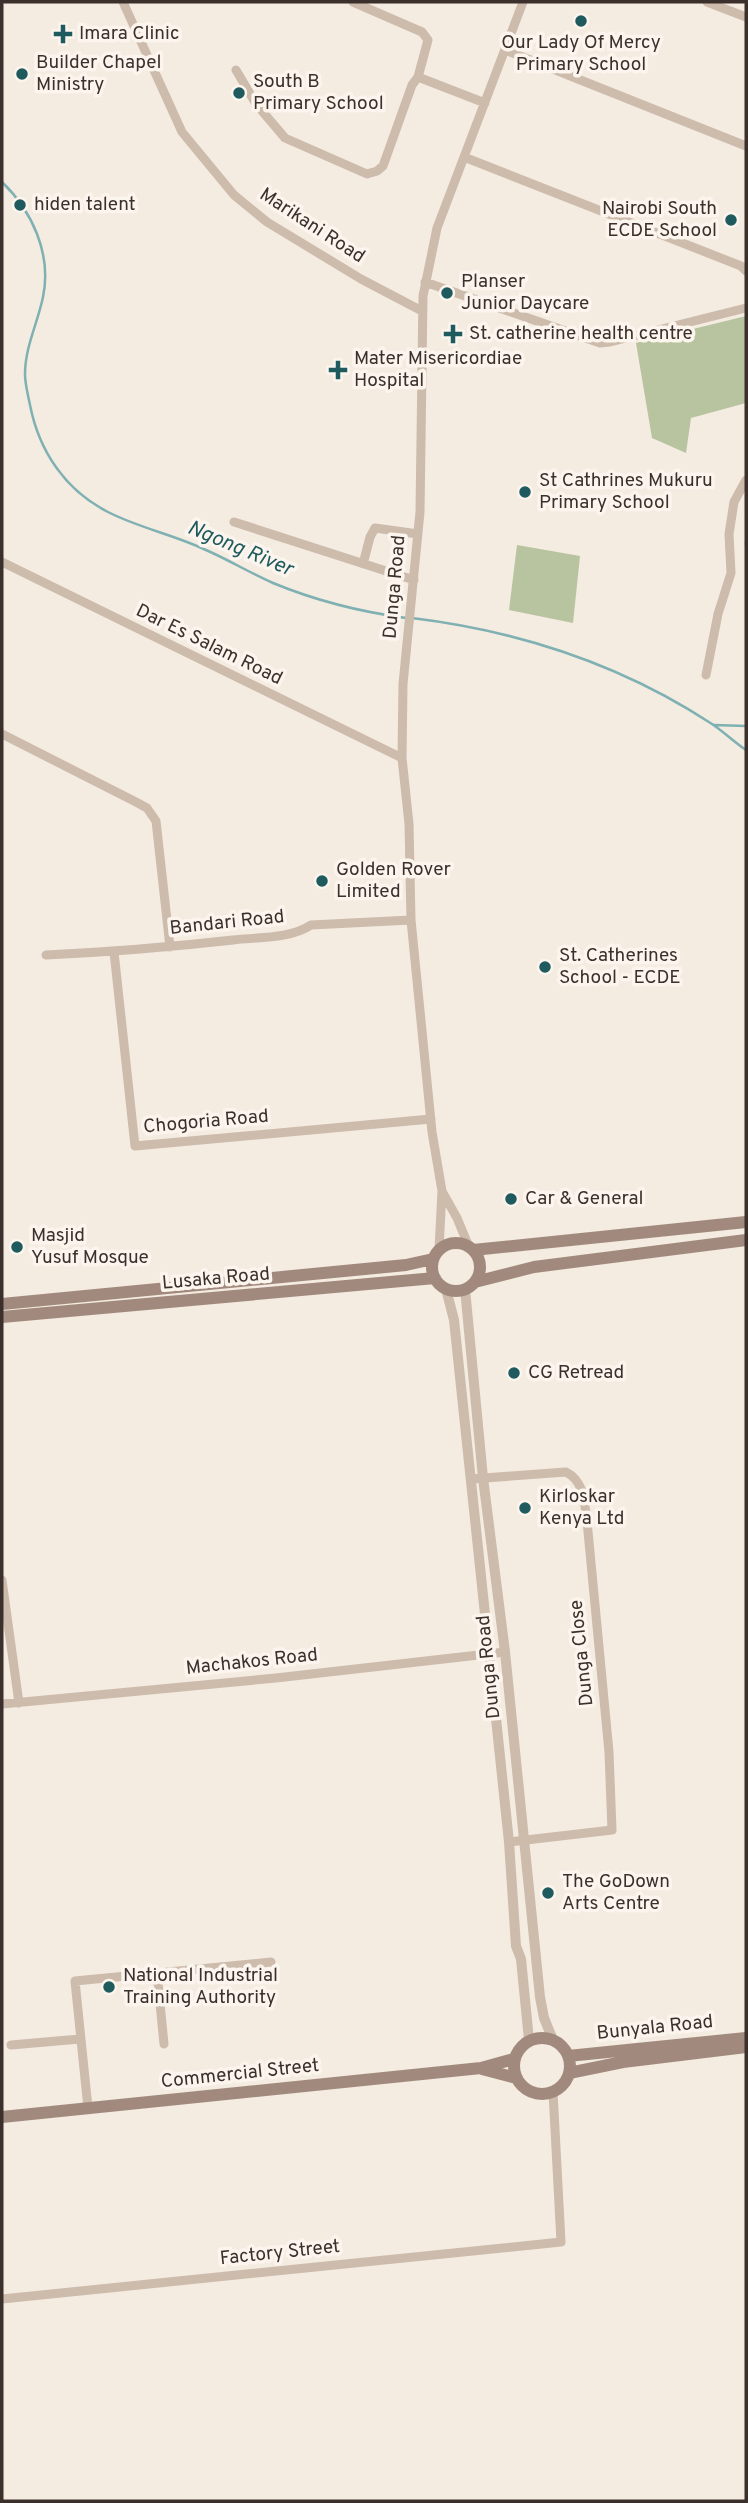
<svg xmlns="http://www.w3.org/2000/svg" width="748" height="2503" font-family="Overpass,sans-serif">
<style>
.green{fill:#b8c4a0}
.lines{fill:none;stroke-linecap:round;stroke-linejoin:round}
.stream{stroke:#7fb0b2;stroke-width:2.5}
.minor{stroke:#cdbbac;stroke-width:9}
.tertiary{stroke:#cdbbac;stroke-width:10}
.secondary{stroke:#a18a7d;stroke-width:12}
.poi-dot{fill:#1f5a5e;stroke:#fbf5ee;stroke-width:2.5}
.labels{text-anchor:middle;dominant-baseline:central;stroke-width:7;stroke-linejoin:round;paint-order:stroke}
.poi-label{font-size:19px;fill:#3b302b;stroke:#fbf5ee;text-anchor:start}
.street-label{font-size:19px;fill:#3b302b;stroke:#fbf5ee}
.water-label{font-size:21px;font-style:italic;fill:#1f5a5e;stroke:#fbf5ee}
</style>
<rect width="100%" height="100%" fill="#f4ebe1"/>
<path class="green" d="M746,316V403L691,418L686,453L652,438L636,343Z
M517,545L580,556L573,623L509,610Z"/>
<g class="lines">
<path class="stream" d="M2,182C32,211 52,254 43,297C38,322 25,347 25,374C25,384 28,395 30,405C39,451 65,490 108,512C139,528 175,535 206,550C229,560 250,573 273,583C314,600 362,612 406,618
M746,542V545
M412,618C519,631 622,665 712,724C724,732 734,742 746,750
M714,725L746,726"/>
<path class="minor" d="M123,2L182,132L234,195L267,222L361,279L422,311
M353,2L422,32L428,40L418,77
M707,2L746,17
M505,50L746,146
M236,70L256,104L285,138L367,174L377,171L383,166L412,85L418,77L485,103
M464,157L741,266L746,271
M425,282L600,343L610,342L746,308
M234,522L414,580
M2,562L402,758
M363,564L370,537L375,528L418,534
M706,675L718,614L731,573L729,534L734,502L746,480
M2,734L136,802L147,808L156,821L170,947
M114,952L135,1146L431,1119
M46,955C109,952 171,947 233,940C258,937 290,939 311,925L411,920
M443,1193L457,1218L469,1247
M439,1249L442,1191L432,1132L411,920L409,824L402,758L403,684L420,512L423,296L437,228L523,2
M471,1479L566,1472C585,1482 584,1502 587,1521L609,1752L612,1830L509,1842
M2,1580L19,1703
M2,1704L276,1678L505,1652
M157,1973L164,2044
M11,2045L80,2039
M88,2108L75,1981L271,1962
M2,2299L561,2242L553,2092"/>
<path class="tertiary" d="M446,1289L454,1320L509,1842L516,1946L521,1959L529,2040
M465,1289L483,1478L505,1652L540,1997L544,2018L553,2040"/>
<path class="secondary" d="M432 1267a24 24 0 1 1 48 0a24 24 0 1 1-48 0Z
M473,1250L746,1222
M475,1282L534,1267L746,1240
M2,1304L406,1265L433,1259
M2,1317L435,1278
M514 2066a28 28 0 1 1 56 0a28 28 0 1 1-56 0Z
M568,2056L746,2038
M482,2069L516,2078
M569,2073L623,2062L746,2047
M2,2117L481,2068L514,2059"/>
</g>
<g class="poi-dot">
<circle cx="581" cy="21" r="7"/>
<path d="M59.5 23.5h7v7h7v7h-7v7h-7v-7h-7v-7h7z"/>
<circle cx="22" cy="74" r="7"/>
<circle cx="239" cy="93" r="7"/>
<circle cx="20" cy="205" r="7"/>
<circle cx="731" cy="220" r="7"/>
<circle cx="447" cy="293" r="7"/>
<path d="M449.5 323.5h7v7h7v7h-7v7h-7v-7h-7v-7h7z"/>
<path d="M334.5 359.5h7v7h7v7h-7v7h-7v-7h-7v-7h7z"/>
<circle cx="525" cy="492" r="7"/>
<circle cx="322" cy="881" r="7"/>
<circle cx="545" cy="967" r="7"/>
<circle cx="511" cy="1199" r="7"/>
<circle cx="17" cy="1247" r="7"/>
<circle cx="514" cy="1373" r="7"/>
<circle cx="525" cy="1508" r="7"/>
<circle cx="548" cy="1893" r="7"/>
<circle cx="109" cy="1987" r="7"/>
</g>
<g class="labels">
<g class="poi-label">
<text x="79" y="34">Imara Clinic</text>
<text x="581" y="43" text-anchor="middle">Our Lady Of Mercy<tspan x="581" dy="22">Primary School</tspan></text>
<text x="36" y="63">Builder Chapel<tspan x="36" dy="22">Ministry</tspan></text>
<text x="253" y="82">South B<tspan x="253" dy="22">Primary School</tspan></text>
<text x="34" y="205">hiden talent</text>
<text x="717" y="209" text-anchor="end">Nairobi South<tspan x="717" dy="22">ECDE School</tspan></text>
<text x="461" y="282">Planser<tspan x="461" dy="22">Junior Daycare</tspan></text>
<text x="469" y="334">St. catherine health centre</text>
<text x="354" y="359">Mater Misericordiae<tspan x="354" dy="22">Hospital</tspan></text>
<text x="539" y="481">St Cathrines Mukuru<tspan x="539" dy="22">Primary School</tspan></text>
<text x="336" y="870">Golden Rover<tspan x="336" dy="22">Limited</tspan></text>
<text x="559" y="956">St. Catherines<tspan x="559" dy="22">School - ECDE</tspan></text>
<text x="525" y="1199">Car &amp; General</text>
<text x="31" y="1236">Masjid<tspan x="31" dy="22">Yusuf Mosque</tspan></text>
<text x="528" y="1373">CG Retread</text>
<text x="539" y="1497">Kirloskar<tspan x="539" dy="22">Kenya Ltd</tspan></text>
<text x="562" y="1882">The GoDown<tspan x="562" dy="22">Arts Centre</tspan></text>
<text x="123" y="1976">National Industrial<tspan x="123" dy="22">Training Authority</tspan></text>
</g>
<g class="street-label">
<text transform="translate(312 226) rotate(33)">Marikani Road</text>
<text transform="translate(395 587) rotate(-85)">Dunga Road</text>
<text transform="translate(209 645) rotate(26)">Dar Es Salam Road</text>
<text transform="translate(227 923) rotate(-6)">Bandari Road</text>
<text transform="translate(206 1122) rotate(-5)">Chogoria Road</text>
<text transform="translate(216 1279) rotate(-5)">Lusaka Road</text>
<text transform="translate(582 1653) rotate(-96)">Dunga Close</text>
<text transform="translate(252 1662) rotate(-6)">Machakos Road</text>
<text transform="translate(489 1667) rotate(-96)">Dunga Road</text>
<text transform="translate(655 2028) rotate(-6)">Bunyala Road</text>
<text transform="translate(240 2074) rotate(-6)">Commercial Street</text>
<text transform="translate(280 2253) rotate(-6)">Factory Street</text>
</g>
<g class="water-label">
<text transform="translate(240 549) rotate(23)">Ngong River</text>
</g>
</g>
<rect width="748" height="2503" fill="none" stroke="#3b302b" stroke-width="7"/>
</svg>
